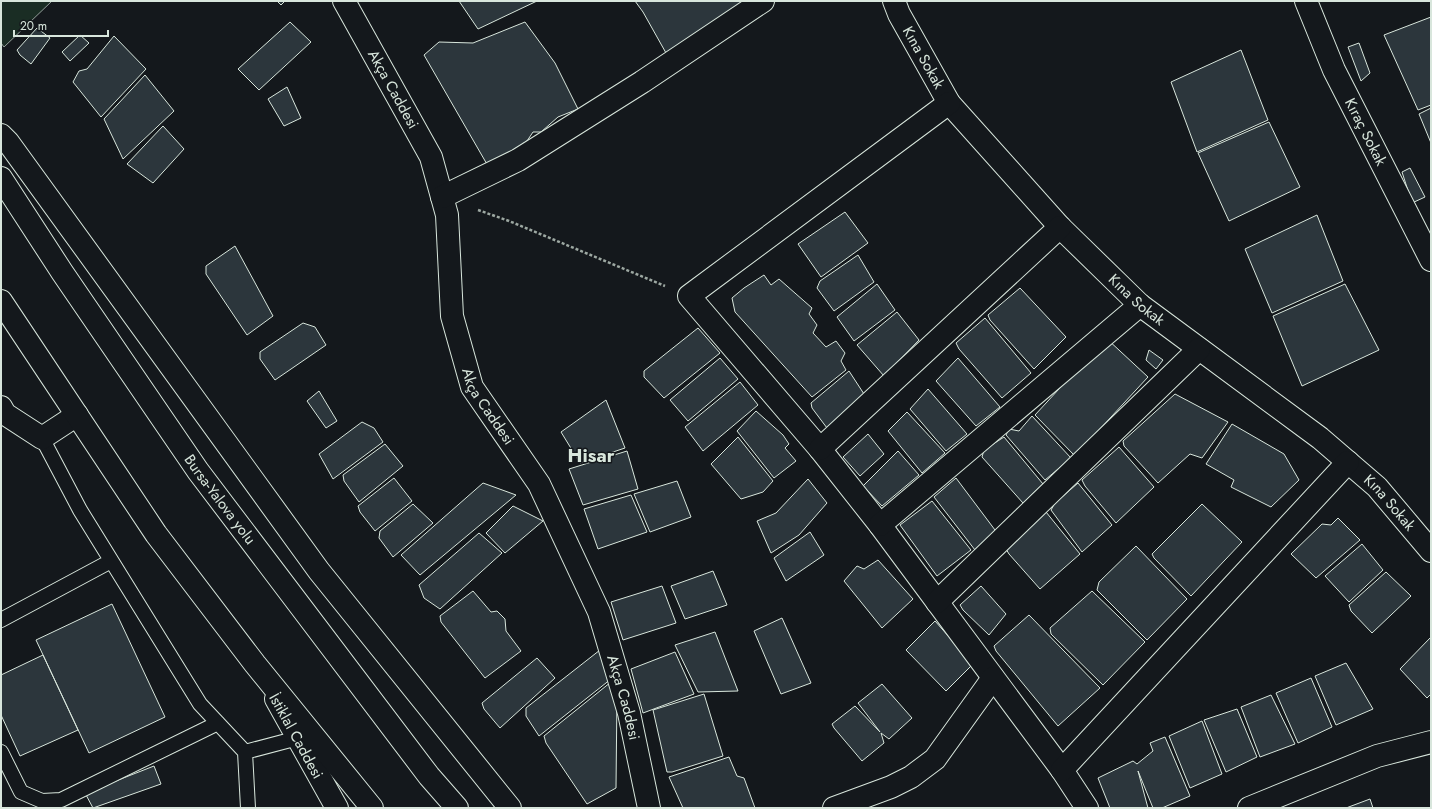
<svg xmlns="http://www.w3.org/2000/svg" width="1432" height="809" font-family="Jost,sans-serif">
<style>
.green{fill:#1a2d24;stroke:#939e99}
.building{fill:#2c363c;stroke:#d8e6dc}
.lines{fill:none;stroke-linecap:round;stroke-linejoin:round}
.lane-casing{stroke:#d8e6dc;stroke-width:16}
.street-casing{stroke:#d8e6dc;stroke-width:24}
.secondary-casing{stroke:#d8e6dc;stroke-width:24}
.highway-casing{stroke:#d8e6dc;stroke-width:24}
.path{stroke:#9da8a2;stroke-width:2.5;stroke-dasharray:3 2;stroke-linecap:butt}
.lane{stroke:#14181c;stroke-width:14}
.street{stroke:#14181c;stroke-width:22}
.secondary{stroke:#14181c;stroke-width:22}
.highway{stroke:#14181c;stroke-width:22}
.labels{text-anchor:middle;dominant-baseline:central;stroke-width:3;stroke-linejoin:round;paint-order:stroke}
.street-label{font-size:15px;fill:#d8e6dc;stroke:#14181c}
.district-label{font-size:19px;font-weight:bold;fill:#d8e6dc;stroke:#14181c}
</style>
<rect width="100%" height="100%" fill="#14181c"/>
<path class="green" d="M1,1H52L4,47L1,43Z"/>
<path class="building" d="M277,1H285L281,5Z
M459,1H537L478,29Z
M635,1H746L666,53L643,12Z
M1431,17V105L1418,110L1384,35Z
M290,22L311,42L259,90L238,69Z
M525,22L555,63L578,109L558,117L541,132H533L527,141L488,166L424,55L439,42L473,43Z
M37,28L50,38L31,64L20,55L17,50Z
M80,35L89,43L70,61L62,52Z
M114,36L146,69L101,117L73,82L79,71L87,69Z
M1359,43L1370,73L1361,81L1348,47Z
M1241,50L1268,120L1197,152L1171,82Z
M145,75L174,111L123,159L104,119Z
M287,87L301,118L284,126L268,99Z
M1431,108V143L1419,114Z
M1269,122L1300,187L1229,221L1198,153Z
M163,126L184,149L153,183L127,164Z
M1410,168L1425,197L1412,203L1402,172Z
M845,212L868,243L821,277L798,244Z
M1317,215L1343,281L1272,313L1245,249Z
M235,246L273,316L247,335L206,274V266Z
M858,255L874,282L834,311L817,288L820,281Z
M764,275L771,285L779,279L812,308L809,314L817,325L813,333L826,347L836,341L845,353L841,361L846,370L812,397L735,312L732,298L744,288Z
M877,284L895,310L854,341L837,317Z
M1345,284L1379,350L1302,386L1273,316Z
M1020,288L1066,337L1034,369L990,320L988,315Z
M897,312L919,340L884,376L857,345Z
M985,318L1031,373L1002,398L959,349L956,343Z
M303,323L315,327L326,345L275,380L260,359V352Z
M698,328L720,353L664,398L644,377V371Z
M1106,338L1148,377L1075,456L1035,415Z
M1149,350L1163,360L1156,369L1146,360Z
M720,358L738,379L688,421L670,400Z
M958,358L1000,407L976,426L936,381Z
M849,371L864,394L827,428L812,408L811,403Z
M740,382L758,405L703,451L685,427Z
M928,389L967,434L946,451L910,409Z
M319,391L337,421L326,428L307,401Z
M1175,394L1228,422L1202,458L1190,454L1158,483L1124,446L1123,441Z
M606,400L625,448L580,463L561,432Z
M756,411L783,435L789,444L785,448L796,461L774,478L737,431Z
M907,412L945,453L922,473L888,431Z
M1032,416L1071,458L1045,480L1006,435L1009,429L1019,431Z
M362,422L374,428L383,442L333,479L319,454Z
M1232,424L1284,454L1299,480L1271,507L1231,487L1234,480L1206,464Z
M868,434L884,454L860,476L843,457Z
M738,437L773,481L763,492L741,499L711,464Z
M1004,437L1043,484L1023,503L982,457L984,450Z
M385,444L403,466L359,502L344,481L343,475Z
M1119,447L1154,487L1116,523L1085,486L1082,480Z
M627,451L638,489L583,505L569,469Z
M898,451L919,475L882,506L863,486Z
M394,478L412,501L375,531L360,512L358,506Z
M956,478L998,534L975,550L934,497Z
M808,479L827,503L799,535L771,553L757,521L776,513Z
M677,481L691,517L650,532L634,494Z
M483,483L516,495L420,575L401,555Z
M1078,483L1112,525L1082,552L1051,510L1055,503Z
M631,495L647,532L598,549L584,509Z
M932,501L971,550L937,576L900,525Z
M413,504L433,523L393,557L379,538L380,531Z
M1202,504L1242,542L1191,596L1154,558L1152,554Z
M513,506L543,521L505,553L486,533Z
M1046,512L1080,554L1040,589L1009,554L1006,549Z
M1338,518L1360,540L1316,578L1291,554L1322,524L1331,525Z
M810,532L824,555L786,581L774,558Z
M479,533L502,553L440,609L424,598L419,585Z
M1362,544L1383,570L1349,602L1325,576Z
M1136,546L1187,599L1147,640L1097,590L1099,582Z
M878,560L913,599L882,628L844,581L857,566L864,569Z
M713,571L727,605L685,619L671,586Z
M1386,572L1411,596L1372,633L1351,611L1349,605Z
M662,586L676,623L623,640L611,602Z
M981,586L1006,614L989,635L963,610L960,605Z
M473,591L491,612L497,611L505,619L506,631L521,651L485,678L441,622L440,616Z
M1092,591L1145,642L1103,685L1051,634L1050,628Z
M112,604L165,717L89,753L36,640Z
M1029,615L1100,688L1058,726L996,651L994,646Z
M782,618L811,683L781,694L754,631Z
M935,621L973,664L946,691L906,650Z
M715,632L738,691L698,692L675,645Z
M1431,637V694L1427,698L1400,669Z
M600,650L611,679L539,736L526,716V708Z
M675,652L694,694L643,713L631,669Z
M43,655L78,730L20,756L1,715V675Z
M537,658L555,678L500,728L484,709L482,703Z
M1346,663L1373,709L1336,725L1315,676Z
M1311,678L1332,727L1298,743L1276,693Z
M611,682L617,693L616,788L587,804L546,743L544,736Z
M882,684L912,718L889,739L881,733L884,743L862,761L834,728L832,724L855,706L880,732L858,703Z
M704,694L723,756L672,772H667L653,710Z
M1271,695L1295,744L1260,757L1241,707Z
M1237,709L1257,757L1226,772L1204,720Z
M1202,721L1222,774L1190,788L1169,736Z
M1165,737L1190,796L1162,808H1153L1138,771L1148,808H1110L1098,778L1133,761L1137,764L1153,751L1150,743Z
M729,757L737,776L744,778L755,808H683L669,777Z
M154,766L161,784L93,808L85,793Z
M1370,799L1373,808H1346Z"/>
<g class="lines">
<g class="lane-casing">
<path id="lane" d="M42,438L80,510L200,704L245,752
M1,620L111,561
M1,752L21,792L42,801L61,800L218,723
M248,808L245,752L298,738L304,739"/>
</g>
<g class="street-casing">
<g id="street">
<path id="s1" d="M344,1L431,157L447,215L452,316L472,387L539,484L599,612L629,713L649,808"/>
<path id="s2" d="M894,1L899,14L949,103L1060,227L1140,305L1320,438L1377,487L1431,551"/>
<path id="s3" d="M1306,1L1334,70L1431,260"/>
<path d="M949,103L689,296L820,449L880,525L1062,770L1087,808"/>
<path d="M442,197L518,160L642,82L763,1"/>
<path d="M1,407L5,414L42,438L77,415"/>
<path d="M820,449L1060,227"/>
<path d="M880,525L1140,305"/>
<path d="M937,602L1199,349"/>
<path d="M1062,770L1348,462"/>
<path d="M834,808L891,787L911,777L935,759L993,678"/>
<path d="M1249,808L1377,756L1431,742"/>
</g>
</g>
<g class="secondary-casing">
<path id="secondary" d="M1,135L8,142L319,571L510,808
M276,699L337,808"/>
</g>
<g class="highway-casing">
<g id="highway">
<path id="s4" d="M1,178L62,272L198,471L429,776L457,808"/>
<path d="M1,301L156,534L255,664L372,808"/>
</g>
</g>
<path class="path" d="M478,210L509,221L665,286"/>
<use href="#lane" class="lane"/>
<use href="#street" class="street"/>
<use href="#secondary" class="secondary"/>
<use href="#highway" class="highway"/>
</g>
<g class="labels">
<g class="street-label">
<text stroke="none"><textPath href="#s2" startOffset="64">Kına Sokak</textPath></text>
<text stroke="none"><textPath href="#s1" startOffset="101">Akça Caddesi</textPath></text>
<text stroke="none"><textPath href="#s3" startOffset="144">Kıraç Sokak</textPath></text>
<text stroke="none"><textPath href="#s2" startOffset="388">Kına Sokak</textPath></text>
<text stroke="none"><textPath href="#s1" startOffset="438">Akça Caddesi</textPath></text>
<text stroke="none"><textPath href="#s4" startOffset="389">Bursa-Yalova yolu</textPath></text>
<text stroke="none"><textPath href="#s2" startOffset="713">Kına Sokak</textPath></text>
<text stroke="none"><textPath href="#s1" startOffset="762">Akça Caddesi</textPath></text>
<text transform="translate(296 736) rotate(61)">İstiklal Caddesi</text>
</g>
<g class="district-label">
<text x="591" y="455">Hisar</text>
</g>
</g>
<rect width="1432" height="809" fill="none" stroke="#d8e6dc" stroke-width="4"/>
<path d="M14 30v6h94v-6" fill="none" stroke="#d8e6dc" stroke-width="2"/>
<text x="20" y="30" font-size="12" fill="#d8e6dc" stroke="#14181c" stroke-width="3" paint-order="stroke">20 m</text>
</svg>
